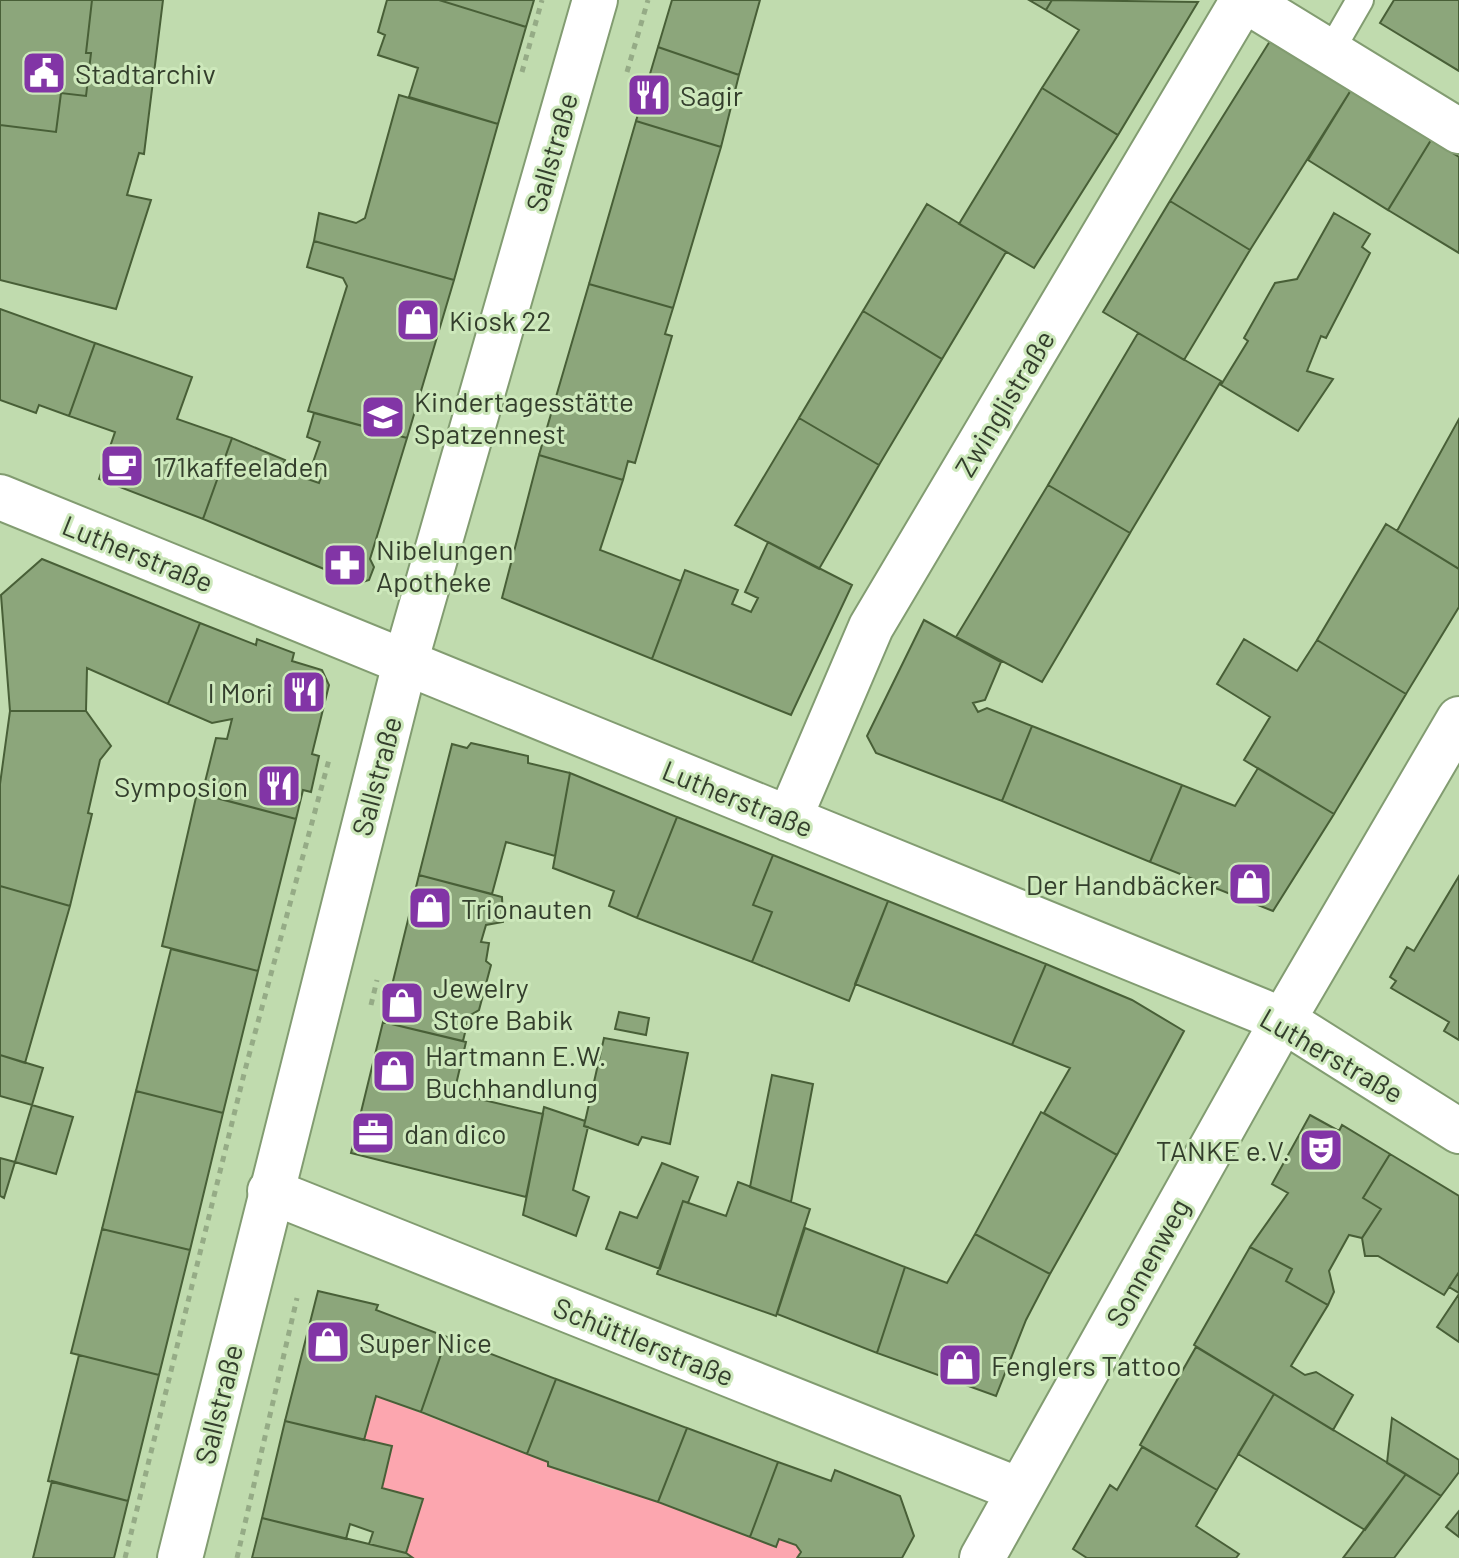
<svg xmlns="http://www.w3.org/2000/svg" width="1459" height="1558" font-family="Barlow,sans-serif">
<style>
.green{fill:#fca6af}
.building{fill:#8ca67b;stroke:#485f37;stroke-width:2}
.lines{fill:none;stroke-linecap:round;stroke-linejoin:round}
.service-casing{stroke:#829c71;stroke-width:30}
.minor-casing{stroke:#829c71;stroke-width:48}
.tertiary-casing{stroke:#829c71;stroke-width:48}
.path{stroke:#95ab86;stroke-width:5;stroke-dasharray:6 6;stroke-linecap:butt}
.service{stroke:#fff;stroke-width:26}
.minor{stroke:#fff;stroke-width:44}
.tertiary{stroke:#fff;stroke-width:44}
.labels{text-anchor:middle;dominant-baseline:central;stroke-width:6;stroke-linejoin:round;paint-order:stroke}
.poi-label{font-size:28px;fill:#333e2c;stroke:#cde8bb;text-anchor:start}
.street-label{font-size:28px;fill:#333e2c;stroke:#cde8bb}
</style>
<rect width="100%" height="100%" fill="#c0dbae"/>
<path class="green" d="M376,1396L548,1462L549,1467L614,1490L616,1487L775,1546L779,1539L796,1545L801,1552L797,1558H413L406,1553L423,1500L382,1488L392,1446L364,1440Z"/>
<path class="building" d="M0,0H92L86,53H91L86,96L61,93L56,132L0,125Z
M92,0H163L144,154L139,153L127,195L151,200L116,309L0,280V125L56,132L61,93L86,96L91,53H86Z
M387,0H439L526,27L498,124L409,97L418,68L378,55L385,35L378,32Z
M439,0H534L526,27Z
M672,0H760L739,75L658,47Z
M1029,0H1052L1046,10Z
M1052,0L1198,2L1118,135L1042,88L1079,30L1046,10Z
M1394,0H1459V71L1380,23Z
M1270,41L1351,90L1250,250L1170,201Z
M658,47L739,75L721,147L636,121Z
M1042,88L1118,135L1034,268L959,224Z
M1351,90L1431,140L1388,210L1308,160Z
M399,95L498,124L454,280L314,241L319,213L356,223L365,218Z
M636,121L721,147L673,308L589,284Z
M1431,140L1459,157V253L1388,210Z
M1170,201L1250,250L1184,360L1103,312Z
M927,204L1006,252L942,359L863,311Z
M1334,213L1370,234L1362,247L1370,253L1326,338L1321,336L1307,371L1333,379L1298,431L1221,385L1248,341L1244,338L1275,283L1297,279Z
M314,241L454,280L407,438L308,411L347,286L343,278L307,267Z
M589,284L673,308L665,334L672,336L635,463L628,461L623,480L539,455Z
M0,309L95,343L69,416L39,405L36,413L0,400Z
M863,311L942,359L879,465L799,418Z
M1138,333L1221,381L1130,533L1048,485Z
M95,343L192,377L177,419L232,438L203,519L99,479L115,432L69,416Z
M314,413L407,438L370,559L374,567L369,580L354,585L341,576L203,519L232,438L285,460L281,470L319,483L324,469L312,465L320,442L307,437Z
M799,418L879,465L819,569L735,525Z
M1459,419V569L1397,531Z
M539,455L623,480L600,550L681,581L652,659L502,598Z
M1048,485L1130,533L1042,682L956,637Z
M1386,524L1459,569V607L1406,694L1317,640Z
M768,542L852,585L791,715L652,659L685,570L738,590L732,604L751,612L758,598L745,592Z
M42,559L200,623L168,704L87,668L86,711H10L1,595Z
M924,620L1001,662L985,700L973,703L978,712L987,708L1032,726L1002,801L876,753L867,736Z
M200,623L256,645L257,639L294,653L292,661L322,670L329,685L312,754L319,756L311,792L303,790L296,819L202,794L216,738L227,739L232,719L212,723L168,704Z
M1244,639L1297,671L1317,640L1406,694L1334,814L1244,760L1270,717L1217,684Z
M10,711H86L111,746L100,760L88,813L92,814L70,906L0,886V784Z
M1032,726L1182,785L1150,862L1002,801Z
M471,743L528,756V763L570,773L555,856L506,842L492,894L419,875L452,744L467,748Z
M1258,768L1334,814L1273,911L1150,862L1182,785L1235,806Z
M570,773L677,817L637,918L609,906L614,891L553,868Z
M197,793L296,819L258,971L162,946Z
M677,817L773,855L753,905L772,912L752,962L637,918Z
M773,855L888,901L849,1001L752,962L772,912L753,905Z
M419,875L502,897L503,922L486,925L481,942L489,943L486,961L491,965L479,1010L469,1016L463,1041L383,1022Z
M1459,876V1040L1444,1031L1449,1022L1391,988L1396,981L1390,977L1407,947L1414,951Z
M0,886L70,906L25,1063L0,1055Z
M888,901L1046,964L1012,1045L855,984Z
M171,949L258,971L223,1113L136,1091Z
M1046,964L1132,1000L1184,1031L1117,1155L1044,1113L1070,1068L1012,1045Z
M619,1012L649,1018L646,1035L615,1029Z
M383,1022L466,1042L454,1093L543,1114L526,1197L351,1153Z
M604,1038L688,1053L670,1144L642,1137L638,1145L584,1126Z
M0,1055L43,1068L32,1105L0,1096Z
M772,1075L813,1084L791,1202L750,1187Z
M136,1091L223,1113L190,1250L102,1229Z
M32,1105L73,1117L56,1174L15,1162Z
M544,1107L585,1121L584,1126L588,1127L573,1190L589,1197L576,1236L523,1215Z
M1041,1112L1117,1155L1050,1274L975,1234Z
M1310,1115L1339,1131L1342,1125L1390,1154L1363,1198L1381,1209L1362,1238L1349,1235L1329,1271L1334,1292L1328,1305L1286,1281L1292,1269L1250,1247L1288,1193L1272,1184Z
M1390,1154L1459,1196V1272L1444,1295L1378,1256H1365L1362,1238L1381,1209L1363,1198Z
M0,1158L15,1162L4,1198L0,1196Z
M662,1163L698,1177L688,1203L683,1201L660,1269L606,1249L620,1212L637,1218Z
M738,1182L810,1209L776,1316L657,1274L683,1201L726,1216Z
M805,1228L905,1267L877,1353L777,1314Z
M102,1229L190,1250L159,1375L71,1353Z
M975,1234L1050,1274L1026,1320L996,1396L877,1353L905,1267L947,1283Z
M1250,1247L1292,1269L1286,1281L1328,1305L1291,1366L1305,1375L1316,1372L1353,1395L1333,1430L1194,1345Z
M1459,1272V1293L1449,1287Z
M318,1291L378,1305L376,1310L447,1337L421,1412L376,1396L364,1440L285,1421Z
M1459,1294V1342L1437,1327Z
M447,1337L556,1379L527,1454L421,1412Z
M1196,1347L1274,1394L1217,1490L1140,1445Z
M79,1355L159,1375L128,1501L48,1481Z
M556,1379L687,1428L658,1502L548,1466V1462L527,1454Z
M1274,1394L1406,1474L1365,1530L1238,1454Z
M1392,1418L1459,1460V1472L1441,1496L1387,1463Z
M285,1421L392,1446L382,1488L423,1499L406,1553L369,1544L373,1532L350,1524L346,1539L262,1518Z
M687,1428L778,1462L750,1537L658,1502Z
M1142,1447L1217,1490L1196,1526L1239,1554L1236,1558H1087L1073,1549L1110,1485L1117,1490Z
M778,1462L831,1481L835,1470L900,1496L914,1536L902,1558H797L801,1552L796,1545L779,1539L776,1547L750,1537Z
M1406,1474L1441,1496L1394,1558H1343Z
M52,1481L128,1501L114,1558H33Z
M1459,1511V1537L1446,1527Z
M262,1518L406,1553L413,1558H252Z"/>
<g class="lines">
<g class="service-casing">
<path id="service" d="M1330,52L1360,0"/>
</g>
<g class="minor-casing">
<path id="minor" d="M1245,0L1459,131
M0,497L1283,1020L1459,1131
M789,819L871,627L1243,0
M270,1191L1019,1490
M982,1558L1283,1020L1459,719"/>
</g>
<g class="tertiary-casing">
<path id="tertiary" d="M180,1558L405,663L595,0"/>
</g>
<path class="path" d="M522,72L542,0
M627,72L648,0
M371,1005L377,980
M125,1558L245,1070L330,756
M237,1558L297,1298"/>
<use href="#service" class="service"/>
<use href="#minor" class="minor"/>
<use href="#tertiary" class="tertiary"/>
</g>
<defs>
<g id="civic-square" transform="scale(2.3)"><rect x="-9" y="-9" width="18" height="18" rx="4" fill="#8235a6" stroke="#cde8bb"/><path d="M-.6-6.5H3V-4.5H.6V-3L4-1V1h2V6H-6V1h2V-1L-.6-3ZM-1.2 2.5V6h2.4V2.5Z" fill="#fff"/></g>
<g id="restaurant-square" transform="scale(2.3)"><rect x="-9" y="-9" width="18" height="18" rx="4" fill="#8235a6" stroke="#cde8bb"/><path d="M-5-6h1v4h1v-4h1v4h1v-4h1v5L-1.5 .5V6h-2V.5L-5-1ZM5-6V6H3V1.5H1.5Q1.5-4 5-6Z" fill="#fff"/></g>
<g id="shop-square" transform="scale(2.3)"><rect x="-9" y="-9" width="18" height="18" rx="4" fill="#8235a6" stroke="#cde8bb"/><path d="M-5-2.5h2.3a2.7 3.5 0 0 1 5.4 0H5L5.5 6h-11ZM-1.5-2.5h3a1.5 2.3 0 0 0-3 0Z" fill="#fff"/></g>
<g id="school-square" transform="scale(2.3)"><rect x="-9" y="-9" width="18" height="18" rx="4" fill="#8235a6" stroke="#cde8bb"/><path d="M0-5L7-2L0 1L-7-2ZM-4 1L0 2.5L4 1V4Q0 6-4 4Z" fill="#fff"/></g>
<g id="cafe-square" transform="scale(2.3)"><rect x="-9" y="-9" width="18" height="18" rx="4" fill="#8235a6" stroke="#cde8bb"/><path d="M-5.5-4.5H6V0H3Q3 3.5 0 3.5H-2.5Q-5.5 3.5-5.5 0ZM3-3.2v2h1.7v-2ZM-6 4.5H4V6H-6Z" fill="#fff"/></g>
<g id="pharmacy-square" transform="scale(2.3)"><rect x="-9" y="-9" width="18" height="18" rx="4" fill="#8235a6" stroke="#cde8bb"/><path d="M-2-6h4v4h4v4h-4v4h-4v-4h-4v-4h4Z" fill="#fff"/></g>
<g id="office-square" transform="scale(2.3)"><rect x="-9" y="-9" width="18" height="18" rx="4" fill="#8235a6" stroke="#cde8bb"/><path d="M-6-3h4V-5.5h4V-3h4V5H-6ZM-1-4.5V-3h2v-1.5ZM-6 0V1H6V0Z" fill="#fff"/></g>
<g id="theatre-square" transform="scale(2.3)"><rect x="-9" y="-9" width="18" height="18" rx="4" fill="#8235a6" stroke="#cde8bb"/><path d="M-5-5.5Q0-4 5-5.5V0Q5 5 0 6Q-5 5-5 0ZM-3.3-2.5H-1v1.5H-3.3ZM1-2.5H3.3v1.5H1ZM-2.8 1Q0 5.5 2.8 1Z" fill="#fff"/></g>
</defs>
<g fill-rule="evenodd">
<use href="#civic-square" x="44" y="73"/>
<use href="#restaurant-square" x="649" y="95"/>
<use href="#shop-square" x="418" y="320"/>
<use href="#school-square" x="383" y="417"/>
<use href="#cafe-square" x="122" y="466"/>
<use href="#pharmacy-square" x="345" y="565"/>
<use href="#restaurant-square" x="304" y="692"/>
<use href="#restaurant-square" x="279" y="786"/>
<use href="#shop-square" x="1250" y="884"/>
<use href="#shop-square" x="430" y="908"/>
<use href="#shop-square" x="402" y="1003"/>
<use href="#shop-square" x="394" y="1071"/>
<use href="#office-square" x="373" y="1133"/>
<use href="#theatre-square" x="1321" y="1150"/>
<use href="#shop-square" x="328" y="1342"/>
<use href="#shop-square" x="960" y="1365"/>
</g>
<g class="labels">
<g class="poi-label">
<text x="75" y="73">Stadtarchiv</text>
<text x="680" y="95">Sagir</text>
<text x="449" y="320">Kiosk 22</text>
<text x="414" y="401">Kindertagesstätte<tspan x="414" dy="32">Spatzennest</tspan></text>
<text x="153" y="466">171kaffeeladen</text>
<text x="376" y="549">Nibelungen<tspan x="376" dy="32">Apotheke</tspan></text>
<text x="273" y="692" text-anchor="end">I Mori</text>
<text x="248" y="786" text-anchor="end">Symposion</text>
<text x="1219" y="884" text-anchor="end">Der Handbäcker</text>
<text x="461" y="908">Trionauten</text>
<text x="433" y="987">Jewelry<tspan x="433" dy="32">Store Babik</tspan></text>
<text x="425" y="1055">Hartmann E.W.<tspan x="425" dy="32">Buchhandlung</tspan></text>
<text x="404" y="1133">dan dico</text>
<text x="1290" y="1150" text-anchor="end">TANKE e.V.</text>
<text x="359" y="1342">Super Nice</text>
<text x="991" y="1365">Fenglers Tattoo</text>
</g>
<g class="street-label">
<text transform="translate(551 152) rotate(-74)">Sallstraße</text>
<text transform="translate(1004 403) rotate(-59)">Zwinglistraße</text>
<text transform="translate(138 553) rotate(22)">Lutherstraße</text>
<text transform="translate(376 776) rotate(-75)">Sallstraße</text>
<text transform="translate(738 798) rotate(22)">Lutherstraße</text>
<text transform="translate(1332 1055) rotate(30)">Lutherstraße</text>
<text transform="translate(1147 1262) rotate(-61)">Sonnenweg</text>
<text transform="translate(644 1341) rotate(22)">Schüttlerstraße</text>
<text transform="translate(218 1404) rotate(-76)">Sallstraße</text>
</g>
</g>
</svg>
